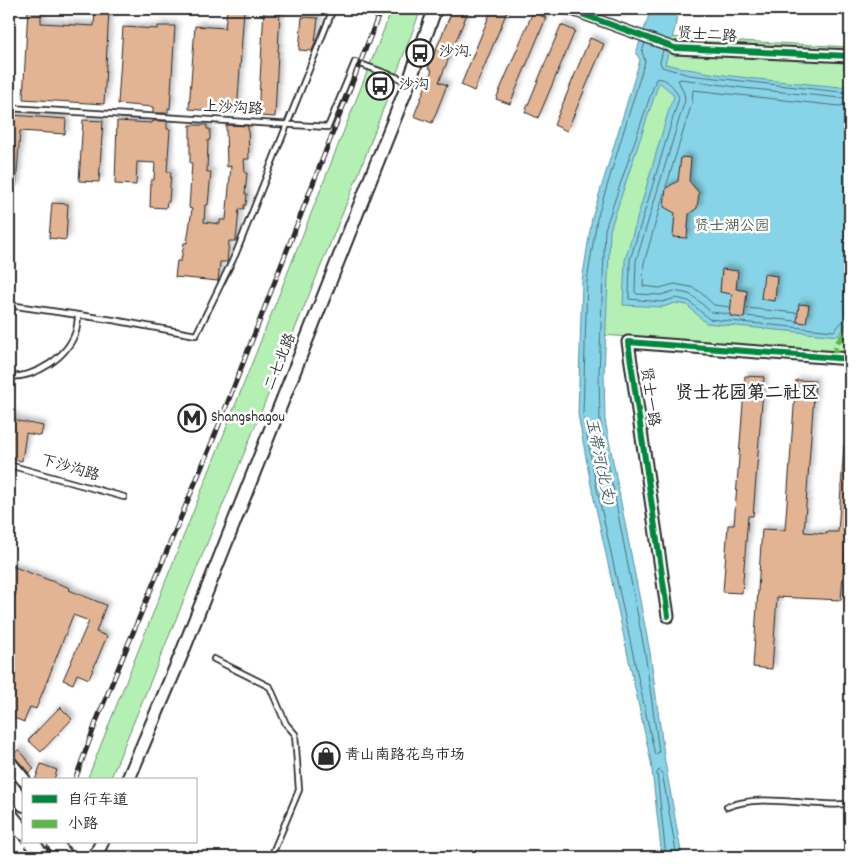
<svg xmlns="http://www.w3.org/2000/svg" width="859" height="866" font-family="Dekko,'LXGW WenKai TC',sans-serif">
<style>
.green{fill:#b4efb4;stroke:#708d70}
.water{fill:#87d3e7;stroke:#62909c}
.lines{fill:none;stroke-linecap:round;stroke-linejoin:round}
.shore{stroke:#506e76;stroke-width:1}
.building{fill:#e2b493;stroke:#2b2b2b;filter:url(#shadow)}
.service-casing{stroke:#2b2b2b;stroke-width:8}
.minor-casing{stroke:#2b2b2b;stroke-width:12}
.tertiary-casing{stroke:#2b2b2b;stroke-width:15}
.secondary-casing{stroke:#2b2b2b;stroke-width:16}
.primary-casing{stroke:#2b2b2b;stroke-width:18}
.service{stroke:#fff;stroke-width:4.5}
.minor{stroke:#fff;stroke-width:9}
.tertiary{stroke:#fff;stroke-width:11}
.secondary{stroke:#fff;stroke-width:12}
.primary{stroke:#fff;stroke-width:14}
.rail-casing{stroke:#2b2b2b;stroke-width:5}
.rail{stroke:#fff;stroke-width:3;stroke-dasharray:9;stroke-linecap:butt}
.primary-bridge-casing{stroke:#2b2b2b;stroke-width:18;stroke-linecap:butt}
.primary-bridge{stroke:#fff;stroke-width:14}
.quiet{stroke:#58b947;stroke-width:5;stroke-dasharray:10 5;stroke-linecap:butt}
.cycleway-casing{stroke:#fff;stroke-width:9}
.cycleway{stroke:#00873e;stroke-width:6}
.labels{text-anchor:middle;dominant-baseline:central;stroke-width:5;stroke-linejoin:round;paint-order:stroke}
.street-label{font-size:15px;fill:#2b2b2b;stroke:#fff}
.poi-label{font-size:15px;fill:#2b2b2b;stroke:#fff;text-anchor:start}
.park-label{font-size:15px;fill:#4d5c4d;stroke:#fff}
.water-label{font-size:16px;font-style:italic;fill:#475d63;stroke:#fff}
.quarter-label{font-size:18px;font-weight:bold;fill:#2b2b2b;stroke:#fff}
</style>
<defs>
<filter id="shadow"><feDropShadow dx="3.5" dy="-3.5" stdDeviation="2.5" flood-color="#0004"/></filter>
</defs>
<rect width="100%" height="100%" fill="#fff"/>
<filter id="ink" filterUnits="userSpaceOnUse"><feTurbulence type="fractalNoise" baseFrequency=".02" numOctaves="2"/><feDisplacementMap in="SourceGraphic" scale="10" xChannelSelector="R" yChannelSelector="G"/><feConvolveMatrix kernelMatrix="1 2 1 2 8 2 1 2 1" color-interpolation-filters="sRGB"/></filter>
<g filter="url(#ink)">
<path class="green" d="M392,9H421L357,178L110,780H87Z
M667,37L850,47V354L603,335L608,230Z"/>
<path class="water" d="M651,9H678L675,28L665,64C722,78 782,81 841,87L850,84V320L838,336L706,323L687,305L675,303L663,307L623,305L625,260L670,106L674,97L671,92L659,82L610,230L604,374L605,420L650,652L665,762L682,857H662L651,762L591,485L578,414L582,281L592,218L640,60L636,53Z"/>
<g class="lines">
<path class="shore" d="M645,43L642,52L645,61L597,219L587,281L583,414L596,484L655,755L659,752L645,653L600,421L599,374L605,229L656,79C666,76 676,89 679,98L630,260L629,299L662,302L676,298L689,301L709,319L834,331L845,319L850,317
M663,50L660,62L662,67L689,75L840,92L850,90
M666,187L692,103L693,90L839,106L850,104
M664,193L644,263L643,286L660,288L674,284L691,287L699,291L714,305L730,307
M746,308L797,313
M729,314L711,312L694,297L689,294L674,291L661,295L637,294L635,292L636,261L685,100L684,93L678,80L681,79L744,88L840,98L850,96
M745,316L796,321
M666,857L657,773L659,770L662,772L677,857"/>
</g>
<path class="building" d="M28,9H41V23L94,26L95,9H109L104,104L23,99Z
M227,9H244L237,113L189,109L195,26L225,28Z
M264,9H280L275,117L258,116Z
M453,9H469L439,82L447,85L432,123L414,116L432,70L428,68Z
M492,9H508L474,91L461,85Z
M533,12L546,18L510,104L496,99Z
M302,17L318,18L315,42L312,51L299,50Z
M561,25L575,31L538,118L525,112Z
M158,26H175L170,109L168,108V113H153V107L118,104L123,27L158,29Z
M590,38L604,44L567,131L554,125Z
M11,115L66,119L65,134L20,131L16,187L9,186V136Z
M83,120L103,121L99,182L79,181Z
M117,121L152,123L153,121H167V129H170L167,172H171L169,202H167L166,208L150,207L151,180H154L155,163L137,162L136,185L115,184Z
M190,125H207V129H210V140H208L207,172H211L208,205H205L204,222L220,224V220H226L231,166L227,167L226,125L248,126L249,159H244L245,173H247L245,194H247L246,205H244V209H239L236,241H229L227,262H220L218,281L175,277L177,261H181L184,243H187L192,209L189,208L192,163H190Z
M681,157L691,158L689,181L699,193L697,208L689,214L687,238L673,237L675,213L664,207L666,188L678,181Z
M52,203L68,204L66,240L49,238Z
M722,269L738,271L736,289L747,291L744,318L730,316L732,294L720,292Z
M764,274L777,276L775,301L761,299Z
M799,304L809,305L806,323L797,322Z
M745,376L764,377L753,516H748L742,593L723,592L728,525H734Z
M796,380L815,381L804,532L827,534V532H838L844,445H850V523H847L841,600L777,597L772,669L753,667L762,529L785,530Z
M9,413L18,421L43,426L41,436L26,433L22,461L9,459Z
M9,565L70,588L69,590L106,605L96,632L107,636L89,679L77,674L73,684L63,680L89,621L73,615L36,709L30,707L24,722L9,716V610L16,593L9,590Z
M60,707L72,719L41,752L28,740Z
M19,749L34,769L29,773L13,755Z
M41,764L57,770L54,780H35Z"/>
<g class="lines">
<g class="service-casing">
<path id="service" d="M9,108L328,127L355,62L407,81
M9,305L113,320L196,335L236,253L333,9
M9,377C36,377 67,358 76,331C77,326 78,320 78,315
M9,465L124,497
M214,659L270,687L286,724L295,734L299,790L271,857
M727,807C757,795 792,803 823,804C832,805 841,804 850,804"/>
</g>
<g class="minor-casing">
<path id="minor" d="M568,9L675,48"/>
</g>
<g class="tertiary-casing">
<path id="tertiary" d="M675,48L850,56
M668,616L628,342L850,359"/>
</g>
<g class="secondary-casing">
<path id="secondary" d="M9,762L24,780
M128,780L182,653L409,82L435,9
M9,837L23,855L29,842
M95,857L102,842"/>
</g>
<g class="primary-casing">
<path id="primary" d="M9,785L24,804
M9,814L24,833"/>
</g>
<use href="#service" class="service"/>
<use href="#minor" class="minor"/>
<use href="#tertiary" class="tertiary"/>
<use href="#secondary" class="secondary"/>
<use href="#primary" class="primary"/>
<g class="rail-casing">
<path id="rail" d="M75,780L98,717L215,435L381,9
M45,857L51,842"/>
</g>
<use href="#rail" class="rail"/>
<g class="primary-bridge-casing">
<path id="primary-bridge" d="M31,842L43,857
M54,842L66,857"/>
</g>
<use href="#primary-bridge" class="primary-bridge"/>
<path class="quiet" d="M834,357L836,344L850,327"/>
<g class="cycleway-casing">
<path id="cycleway" d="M568,9L675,48L850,56
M668,616L628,342L850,359"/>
</g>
<use href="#cycleway" class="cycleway"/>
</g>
</g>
<defs>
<g id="bus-ring" transform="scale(1.4375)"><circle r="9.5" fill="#fff" stroke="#2b2b2b" stroke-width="1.5"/><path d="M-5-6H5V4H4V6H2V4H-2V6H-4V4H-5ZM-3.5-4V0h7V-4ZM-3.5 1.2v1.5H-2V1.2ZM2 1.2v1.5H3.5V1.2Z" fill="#2b2b2b"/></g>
<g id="metro-ring" transform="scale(1.4375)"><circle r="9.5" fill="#fff" stroke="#2b2b2b" stroke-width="1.5"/><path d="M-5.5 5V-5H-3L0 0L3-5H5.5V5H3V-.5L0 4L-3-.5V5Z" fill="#2b2b2b"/></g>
<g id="shop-ring" transform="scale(1.4375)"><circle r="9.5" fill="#fff" stroke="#2b2b2b" stroke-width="1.5"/><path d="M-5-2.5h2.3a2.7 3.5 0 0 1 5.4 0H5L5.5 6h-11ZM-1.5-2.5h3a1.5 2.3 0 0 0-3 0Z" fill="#2b2b2b"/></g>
</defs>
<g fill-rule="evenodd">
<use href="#bus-ring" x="420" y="53"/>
<use href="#bus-ring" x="380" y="86"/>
<use href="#metro-ring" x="192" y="418"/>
<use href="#shop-ring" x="326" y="756"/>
</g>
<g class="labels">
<g class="street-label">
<text transform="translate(707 36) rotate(4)">贤士二路</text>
<text transform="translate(233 109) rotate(3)">上沙沟路</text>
<text transform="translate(281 362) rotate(-68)">二七北路</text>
<text transform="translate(649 397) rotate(82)">贤士一路</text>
<text transform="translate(70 469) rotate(16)">下沙沟路</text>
</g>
<g class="poi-label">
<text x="439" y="53">沙沟.</text>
<text x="399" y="86">沙沟</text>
<text x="211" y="418">Shangshagou</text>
<text x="345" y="756">青山南路花鸟市场</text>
</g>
<g class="park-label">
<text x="732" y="227">贤士湖公园</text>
</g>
<g class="water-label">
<text transform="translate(599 461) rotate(78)">玉带河(北支)</text>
</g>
<g class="quarter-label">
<text x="747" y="394">贤士花园第二社区</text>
</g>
</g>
<rect width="859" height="866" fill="none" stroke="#fff" stroke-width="30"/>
<rect x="15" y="15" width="829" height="836" fill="none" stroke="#2b2b2b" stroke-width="2" filter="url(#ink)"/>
<rect x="22" y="778" width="175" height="65" fill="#ffffff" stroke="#aaaaaa"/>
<rect x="32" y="795" width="25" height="8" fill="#00873e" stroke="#aaaaaa"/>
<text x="68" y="804" font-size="15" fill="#2b2b2b">自行车道</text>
<rect x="32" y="820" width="25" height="8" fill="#58b947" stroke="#aaaaaa"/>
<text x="68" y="828" font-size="15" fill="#2b2b2b">小路</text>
</svg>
